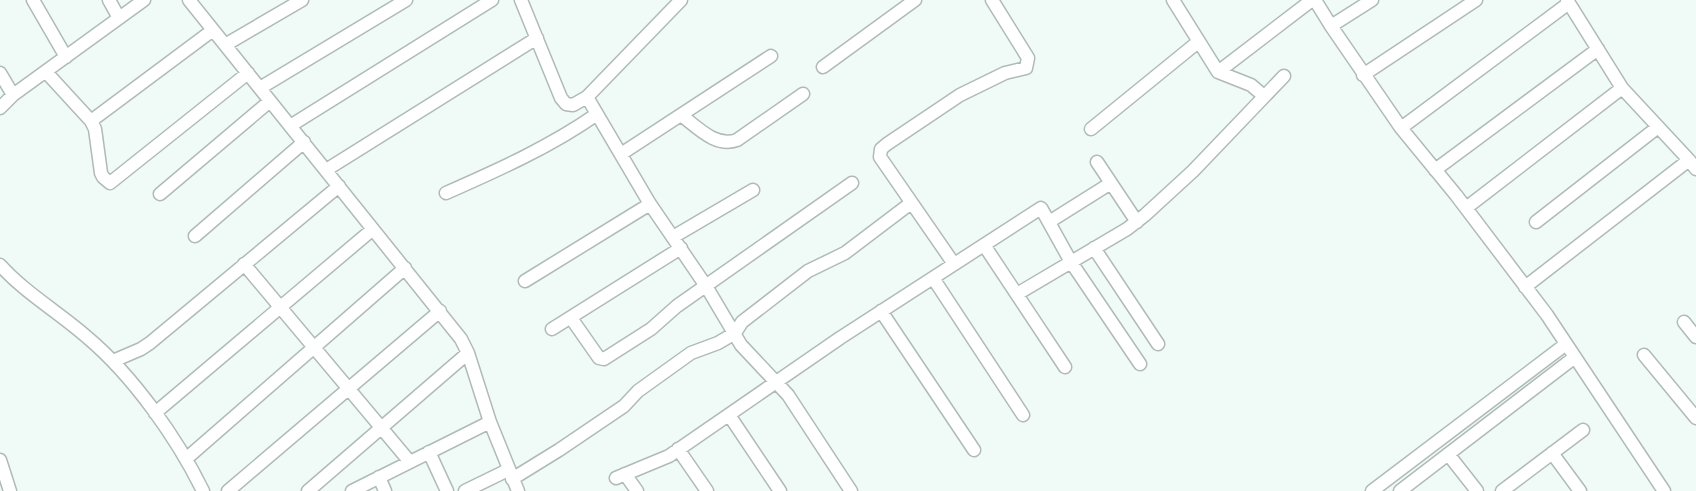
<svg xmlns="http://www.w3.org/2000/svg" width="1696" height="491" font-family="Manrope,sans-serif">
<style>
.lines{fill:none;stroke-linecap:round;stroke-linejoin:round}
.street-casing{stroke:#b0bab7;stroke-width:15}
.street{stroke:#fff;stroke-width:12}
</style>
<rect width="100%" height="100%" fill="#f0fbf7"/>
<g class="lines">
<g class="street-casing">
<path id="street" d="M33,0L66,57
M109,0L119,18
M189,0L461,339L468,353L490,422L518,491
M521,0L561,98L566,104L573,105L587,97L681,0
M1173,0L1218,72L1251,85L1264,96
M1315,0L1331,26L1401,128L1456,195L1547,315L1664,491
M1567,0L1622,88L1689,160
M1331,26L1372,0
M225,45L302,0
M823,67L915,0
M46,72L91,121L95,129L101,173L103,177L110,183L248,73
M1218,72L1312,0
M0,73L13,95
M1363,75L1476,0
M260,88L406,0
M587,97L650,204L706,286L741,345L788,395L851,491
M0,108L13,95L144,0
M681,115C697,127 716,148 737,140L803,94
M91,121L213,30
M290,126L492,0
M1401,128L1569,3
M1091,129L1198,42
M621,154L771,56
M1097,162L1137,222
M326,170L537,38
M1435,170L1598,49
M446,193C498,170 550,147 597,114
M160,194L270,101
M1466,208L1622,88
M1049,222L1111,183
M1536,222L1658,127
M195,236L304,142
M673,237L753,190
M984,245L1065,367
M1094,248L1158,344
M244,264L410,462
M954,264L880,157L881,149L887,144L960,95L1005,73L1026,68L1028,58L992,0
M0,265C25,293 60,313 88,338C133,376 177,438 203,491
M933,278L1023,415
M525,281L650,204
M1525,287L1689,160L1696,169
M1017,294L1127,229L1145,215L1193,171L1284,76
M881,311L974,450
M571,318L599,358L604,359L651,329L677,306L852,183
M1684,322L1696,337
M552,329L681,248
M1644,355L1696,418
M113,361L141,349L150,343L339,186
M155,413L373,229
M729,415L780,491
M678,449L707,491
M429,452L447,491
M1552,453L1580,491
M1448,454L1477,491
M187,458L405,268
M0,460L10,491
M625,474L637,491
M379,477L385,491
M616,478L669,456L840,338L1041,208L1071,262L1140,364
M512,479L559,450L624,406L638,391L691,353L718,343L735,333L742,322L808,271L845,253L911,203
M228,491L440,311
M308,491L468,353
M352,491L490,422
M465,491L508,470
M1372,491L1566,344
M1400,491L1575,357
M1502,491L1583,430"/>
</g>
<use href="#street" class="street"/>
</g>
</svg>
